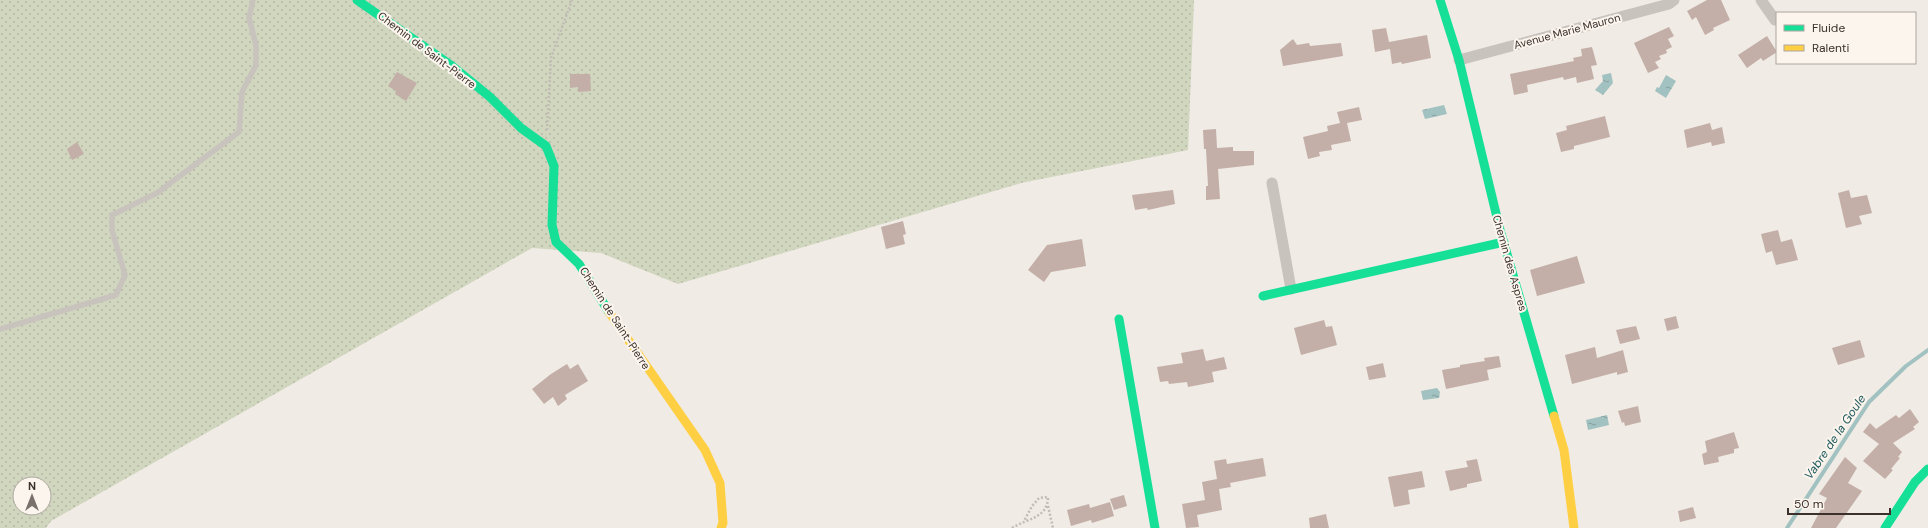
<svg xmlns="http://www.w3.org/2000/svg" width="1928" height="528" font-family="'DM Sans',sans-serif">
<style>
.grass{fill:url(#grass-dots);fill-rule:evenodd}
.water{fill:url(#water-ripples)}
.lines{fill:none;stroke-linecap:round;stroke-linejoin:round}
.stream{stroke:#a1c2c1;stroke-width:4}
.building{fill:#c3afa7}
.path{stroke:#c2bbb6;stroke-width:2.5;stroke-dasharray:2 2;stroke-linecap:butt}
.lane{stroke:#c9c3be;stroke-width:5.5}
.street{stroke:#c9c3be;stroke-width:11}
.fast{stroke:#16e098;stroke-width:9}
.slow{stroke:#ffcf43;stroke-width:9}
.labels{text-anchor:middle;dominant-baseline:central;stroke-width:4;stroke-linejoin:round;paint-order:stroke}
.street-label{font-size:11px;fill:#3b302b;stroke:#fbf5ee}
.water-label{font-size:12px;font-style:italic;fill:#1f5a5e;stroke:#fbf5ee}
</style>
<defs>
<pattern id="grass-dots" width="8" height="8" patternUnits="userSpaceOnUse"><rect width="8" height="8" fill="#d1d6bf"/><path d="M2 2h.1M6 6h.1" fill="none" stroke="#b4b8a4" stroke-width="1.8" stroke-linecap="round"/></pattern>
<pattern id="water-ripples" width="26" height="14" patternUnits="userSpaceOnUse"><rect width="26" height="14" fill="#a1c2c1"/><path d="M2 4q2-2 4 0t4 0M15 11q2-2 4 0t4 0" fill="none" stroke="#849e9d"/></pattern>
</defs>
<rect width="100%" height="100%" fill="#f0ebe5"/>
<path class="grass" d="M0,0H1194L1188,150L1021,183L678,284L601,253L532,248L51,521L46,528H0ZM20,484H44V508H20Z"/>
<path class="water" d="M1611,73L1613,83L1603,95L1595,90L1603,81L1602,75Z
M1666,75L1676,81L1666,98L1655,91L1657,87L1659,88Z
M1444,105L1447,114L1425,119L1422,110Z
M1437,388L1440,392L1439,398L1423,400L1421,391Z
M1607,415L1609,425L1588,430L1586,420Z"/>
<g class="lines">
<path class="stream" d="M1787,528L1869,402L1906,366L1928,350"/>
</g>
<path class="building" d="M1707,0H1721L1730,20L1713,28L1714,30L1705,35L1696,17L1692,20L1687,11Z
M1669,27L1674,36L1668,39L1672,47L1666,50L1667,53L1659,56L1661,59L1655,62L1659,68L1648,73L1634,43Z
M1386,28L1389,42L1427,35L1431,58L1402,64L1401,62L1392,64L1390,49L1375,52L1372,30Z
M1767,36L1777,52L1763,61L1761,58L1747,68L1738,55Z
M1293,39L1297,45L1309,43L1310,46L1341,43L1343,56L1283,66L1280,50Z
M1592,47L1597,65L1591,66L1594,79L1577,83L1576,77L1564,80L1563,77L1527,85L1528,92L1514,95L1510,74L1574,61L1573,58L1582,56L1581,49Z
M397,72L417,83L406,101L395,94L396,91L388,86Z
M570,74H590L591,91L578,92V87L570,88Z
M1359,107L1362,120L1347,123L1351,141L1331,145L1332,150L1319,152L1320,156L1308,159L1303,137L1328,131L1327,126L1340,123L1337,112Z
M1605,116L1610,137L1574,146V149L1561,152L1556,133L1567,130L1566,126Z
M1710,123L1712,130L1722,127L1725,143L1712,146L1711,142L1687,148L1684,130Z
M1216,129L1217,148L1233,147V151H1254V165L1218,169L1220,199L1206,200V186H1208L1206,149H1204L1203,130Z
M77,142L84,154L72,160L67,149Z
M1173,190L1175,204L1148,210L1147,208L1135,210L1132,195Z
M1849,190L1851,198L1867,195L1872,213L1859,216L1862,224L1846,228L1838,193Z
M903,221L906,234L903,235L905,244L886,249L881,227Z
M1778,230L1781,242L1792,239L1798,260L1776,265L1772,251L1766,253L1761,234Z
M1082,239L1086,266L1051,272L1044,282L1028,270L1047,245Z
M1577,256L1585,283L1537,296L1530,270Z
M1676,316L1679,328L1667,331L1664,319Z
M1324,320L1326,327L1332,326L1337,345L1301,355L1294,328Z
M1636,326L1640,339L1620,344L1616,330Z
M1860,340L1865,357L1838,365L1832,348Z
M1595,347L1597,358L1623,350L1628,372L1617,375V372L1572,384L1565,355Z
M1203,349L1206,361L1224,357L1227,369L1212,372L1214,382L1188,387L1187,382L1169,384L1168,381L1160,382L1157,367L1183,363L1181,353Z
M1499,356L1501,367L1487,370L1489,380L1446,389L1442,370L1460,367V365L1485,361L1484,358Z
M1383,363L1386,377L1369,380L1366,367Z
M567,364L570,369L578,364L588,381L565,395L567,399L558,406L553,397L544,404L532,389L551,374Z
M1638,406L1641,422L1625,426L1624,422L1622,423L1618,411Z
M1910,409L1919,422L1913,427L1915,429L1893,443L1902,452L1898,457L1900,458L1891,469L1893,470L1885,479L1863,461L1879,444L1863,432L1870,423L1876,429L1896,415L1899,418Z
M1734,432L1739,448L1734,449V453L1718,457L1719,462L1704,465L1702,454L1707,452L1705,441Z
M1845,457L1857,468L1848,483L1862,491L1836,528H1811L1827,498L1819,494Z
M1263,458L1266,476L1230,483L1231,487L1219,489L1222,510L1197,515L1199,527L1186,528L1182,504L1205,500L1202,482L1217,479L1214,461L1226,459L1227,464Z
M1477,459L1482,481L1467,484V487L1450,491L1445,471L1468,467L1466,461Z
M1422,471L1425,487L1408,490L1410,504L1394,507L1388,477Z
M1124,495L1127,506L1114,510L1110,499Z
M1110,502L1114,516L1092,523L1091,520L1071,526L1067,510L1089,504L1090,508Z
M1693,507L1696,518L1680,522L1678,511Z
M1326,514L1329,528H1310L1309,518Z"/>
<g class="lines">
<path class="path" d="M547,130L551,58L572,0
M1048,506L1053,528
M1012,528C1028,518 1048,518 1048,497L1039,498L1032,506L1024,521"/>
<path class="lane" d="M0,329L116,295L125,275L112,230V215L157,193L239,132L242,92L256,65V45L249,18L253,0"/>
<path class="street" d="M1761,0L1775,20
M1459,60L1669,4L1674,0
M1272,183L1291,289"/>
<path class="fast" d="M357,0L452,66L490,97L521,128L546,146L554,166L552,225L556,242L579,264L609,312
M1440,0L1459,60L1500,230L1554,416
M1263,296L1504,242
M1119,319L1155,528
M1885,528L1915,482L1928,469"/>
<path class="slow" d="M609,312L705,450L720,483L723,523L721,528
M1554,416L1564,450L1574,528"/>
</g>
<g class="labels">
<g class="street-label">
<text transform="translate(1567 31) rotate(-15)">Avenue Marie Mauron</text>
<text transform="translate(427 50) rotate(37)">Chemin de Saint-Pierre</text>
<text transform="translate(1510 263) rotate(74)">Chemin des Aspres</text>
<text transform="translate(615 318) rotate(57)">Chemin de Saint-Pierre</text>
</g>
<g class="water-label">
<text transform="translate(1835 437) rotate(-56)">Vabre de la Goule</text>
</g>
</g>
<rect x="1776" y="12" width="140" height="52" fill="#fbf5ee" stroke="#aea6a0"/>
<rect x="1784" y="25" width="20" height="6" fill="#16e098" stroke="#aea6a0"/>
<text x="1812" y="32" font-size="12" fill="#3b302b">Fluide</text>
<rect x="1784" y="45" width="20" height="6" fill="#ffcf43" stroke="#aea6a0"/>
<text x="1812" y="52" font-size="12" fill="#3b302b">Ralenti</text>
<g transform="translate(32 496)"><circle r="19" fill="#fbf5ee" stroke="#aea6a0"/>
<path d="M0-3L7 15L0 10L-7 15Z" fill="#7a716c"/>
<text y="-6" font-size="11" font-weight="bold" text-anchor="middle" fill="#3b302b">N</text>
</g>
<path d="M1788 508v6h102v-6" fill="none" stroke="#3b302b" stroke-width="2"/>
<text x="1794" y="508" font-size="12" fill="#3b302b" stroke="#fbf5ee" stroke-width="3" paint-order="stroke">50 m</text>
</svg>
